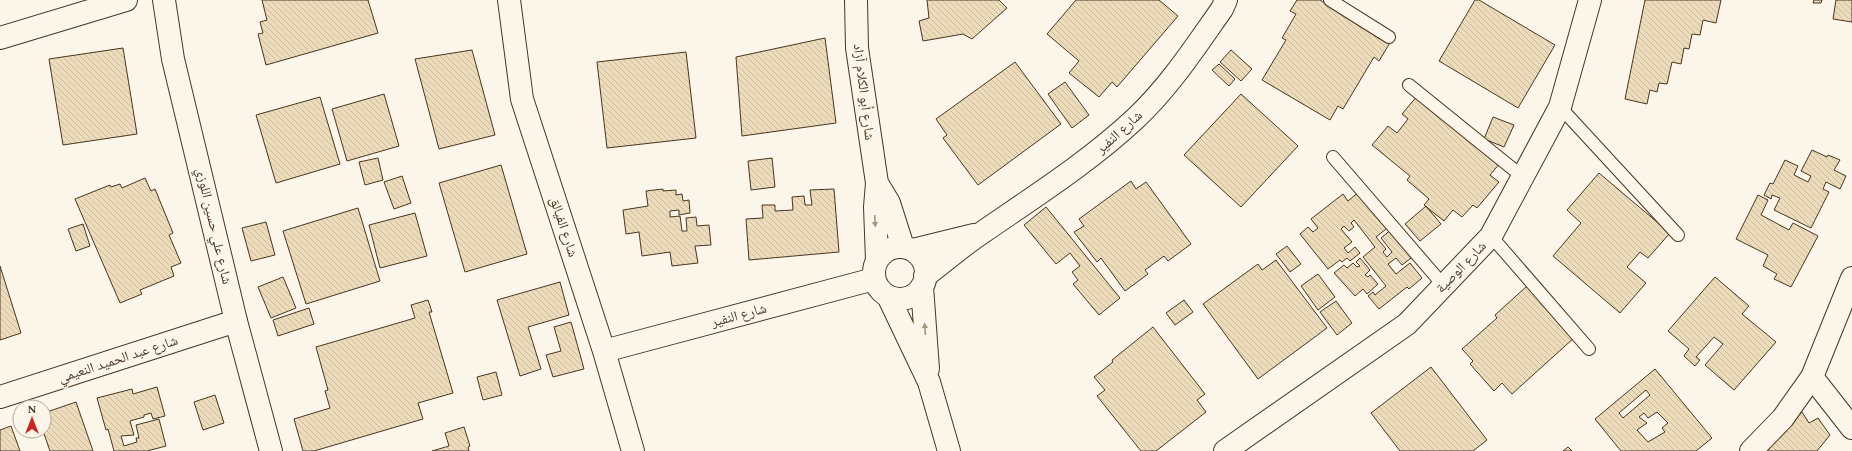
<svg xmlns="http://www.w3.org/2000/svg" width="1852" height="451" font-family="Spectral,'Noto Naskh Arabic',serif">
<style>
.building{fill:url(#building-back-hatch);stroke:#4a3520;fill-rule:evenodd}
.lines{fill:none;stroke-linecap:round;stroke-linejoin:round}
.lane-casing{stroke:#4a3520;stroke-width:14}
.street-casing{stroke:#4a3520;stroke-width:24}
.secondary-casing{stroke:#4a3520;stroke-width:24}
.lane{stroke:#fbf6e9;stroke-width:12}
.street{stroke:#fbf6e9;stroke-width:22}
.secondary{stroke:#fbf6e9;stroke-width:22}
.oneway{fill:#a29684}
.labels{text-anchor:middle;dominant-baseline:central;stroke-width:3;stroke-linejoin:round;paint-order:stroke}
.street-label{font-size:14px;fill:#4a3520;stroke:#fbf6e9}
</style>
<defs>
<pattern id="building-back-hatch" width="6" height="6" patternUnits="userSpaceOnUse"><rect width="6" height="6" fill="#ecdcbc"/><path d="M-1 5l2 2M0 0l6 6M5-1l2 2" fill="none" stroke="#ccbda1"/></pattern>
</defs>
<rect width="100%" height="100%" fill="#fbf6e9"/>
<path class="building" d="M262,0H368L378,33L266,65L258,34L263,33L260,22L267,20Z
M927,0H999L1007,8L972,39L963,34L923,41L919,21L929,18Z
M1076,0H1159L1178,16L1117,87L1112,82L1099,97L1069,73L1079,61L1047,34Z
M1297,0H1320L1391,41L1379,61L1374,57L1343,109L1338,106L1330,120L1262,80L1286,40L1282,38L1296,14L1290,11Z
M1475,0H1479L1555,45L1518,108L1439,61Z
M1645,0H1721L1716,23L1703,20L1700,35L1692,34L1689,49L1684,48L1681,64L1672,62L1667,84L1659,83L1657,92L1650,90L1647,104L1625,99Z
M1814,0H1822L1821,3H1813Z
M1836,0H1852V22L1833,19Z
M825,38L836,123L742,136L736,57Z
M123,48L137,134L63,145L49,59Z
M472,50L495,135L439,149L415,59Z
M1231,50L1252,69L1241,81L1220,62Z
M686,52L696,138L607,148L597,62Z
M1015,62L1061,124L978,185L943,138L947,135L936,119Z
M1219,64L1235,79L1229,86L1212,70Z
M1065,82L1089,115L1072,128L1048,94Z
M384,94L399,146L347,161L332,109Z
M1241,94L1298,146L1241,207L1184,155Z
M1418,95L1500,163L1490,175L1499,182L1477,208L1473,205L1462,217L1453,210L1444,221L1424,205L1429,199L1407,180L1410,176L1372,145L1388,126L1397,133L1408,119L1402,114Z
M320,97L340,164L276,183L256,115Z
M1493,117L1514,125L1504,147L1484,139Z
M1812,150L1827,157L1828,155L1840,160L1834,170L1846,176L1840,189L1826,182L1823,189L1829,192L1811,228L1774,210L1780,198L1772,195L1771,199L1764,195L1770,183L1773,184L1785,160L1798,166L1794,175L1808,182L1811,176L1801,171Z
M378,158L383,180L365,185L359,162Z
M772,158L775,187L751,190L748,161Z
M501,165L527,254L465,272L439,183Z
M1599,173L1670,233L1648,258L1640,252L1627,267L1646,283L1620,313L1553,256L1581,223L1567,210Z
M402,176L411,203L394,209L384,182Z
M145,178L151,191L155,189L173,233L169,235L181,263L171,267L174,276L140,290L142,294L120,303L75,199L110,185L111,187L120,184L122,188Z
M1131,181L1136,189L1146,182L1191,244L1168,261L1164,256L1145,270L1148,274L1125,291L1101,258L1097,262L1074,232L1084,226L1079,219Z
M663,189V191L676,190V195L682,194L683,201L689,200L690,213L679,215V210L670,211V217L680,216L682,231H687L686,218L696,217L697,226L709,225L711,245L695,246L698,263L672,266L670,252L642,256L639,232L626,234L623,210L648,206L646,191Z
M834,189L839,252L749,260L746,219L763,218L762,205H775V211L793,210L792,197L804,196L805,205H812L810,190Z
M1361,190L1390,226L1376,237L1386,249L1383,252L1387,257L1392,252L1381,238L1393,228L1415,255L1402,265L1396,258L1388,264L1396,274L1410,263L1422,278L1409,289L1407,287L1379,309L1368,296L1373,292L1375,295L1386,286L1363,257L1375,247L1354,220L1351,223L1354,227L1349,231L1344,226L1341,229L1352,242L1344,248L1348,253L1355,247L1360,253L1350,261L1347,258L1342,262L1340,260L1328,269L1300,234L1308,227L1313,232L1318,228L1311,219L1343,194L1348,201Z
M1758,195L1768,200L1761,215L1789,230L1793,223L1818,236L1791,287L1774,279L1777,274L1763,266L1768,255L1736,239Z
M1426,206L1441,224L1420,241L1405,224Z
M1046,207L1120,298L1099,315L1073,284L1078,280L1072,272L1080,266L1070,253L1056,264L1024,225Z
M358,208L380,281L306,304L283,231Z
M415,213L427,256L380,268L369,225Z
M266,222L275,255L251,261L242,228Z
M83,224L90,246L76,251L68,229Z
M1287,246L1301,264L1290,272L1276,254Z
M1360,258L1370,270L1365,275L1368,277L1370,275L1378,284L1367,294L1363,289L1355,296L1334,273L1344,265L1347,268L1353,263L1357,267L1360,266L1356,262Z
M1276,260L1327,328L1258,379L1203,304L1258,264L1262,270Z
M0,266L21,333L0,340Z
M1318,274L1335,297L1318,310L1301,286Z
M283,277L296,308L271,318L258,287Z
M1715,277L1749,306L1742,314L1776,342L1734,390L1705,365L1723,344L1714,337L1696,357L1700,360L1695,366L1684,356L1689,349L1668,331Z
M560,282L569,315L528,327L541,369L520,376L497,300Z
M1527,286L1575,337L1512,394L1502,383L1494,391L1470,364L1473,361L1462,349L1497,318L1495,315Z
M428,300L432,312H429L453,393L418,403L423,419L314,451H303L294,419L330,408L325,391L328,390L316,347L415,318L411,305Z
M1184,300L1193,312L1175,325L1166,313Z
M1336,301L1352,323L1337,335L1320,312Z
M309,308L314,324L278,336L273,320Z
M571,322L584,369L553,377L546,355L561,351L554,327Z
M1153,327L1205,394L1197,400L1206,412L1156,451H1141L1097,396L1105,390L1094,377L1113,362L1112,360Z
M1431,367L1487,440L1473,451H1400L1371,413Z
M1655,369L1712,438L1696,451H1621L1595,419ZM1646,390L1650,395L1623,418L1619,413ZM1657,412L1668,423L1662,428L1665,432L1648,442L1637,430L1647,423L1639,417L1644,413L1648,418Z
M496,372L502,395L483,400L477,377Z
M157,387L165,416L153,419L151,413L144,415V417L130,421L134,435L121,436L124,446L137,442L136,438H139L136,425L159,419L166,446L147,451H114L108,429L106,430L97,398L132,389L133,394Z
M215,395L224,423L203,430L194,402Z
M76,402L93,451H50L43,431L44,413Z
M1802,412L1809,423L1818,418L1830,435L1817,451H1762Z
M11,426L20,451H0V430Z
M464,427L470,446L468,447L469,451H432L449,446L445,433Z
M1568,447L1572,451H1563Z"/>
<g class="lines">
<g class="lane-casing">
<path id="lane" d="M1330,0L1389,37
M1409,85L1523,177
M1560,107L1678,235
M1333,157L1444,286
M1491,236L1589,349"/>
</g>
<g class="street-casing">
<path id="street" d="M509,0L522,99L604,351L633,451
M856,0L857,48L877,183L875,207L877,260
M0,38L126,0
M877,183L889,203L903,247
M874 273a26 26 0 1 1 52 0a26 26 0 1 1-52 0Z
M913,250L974,235
M925,276C944,262 963,245 983,232C1035,196 1089,162 1136,118C1170,86 1195,47 1222,9L1226,0
M922,286L928,369
M888,296L929,382L949,451
M604,351L874,279
M1812,377L1852,428
M0,397L236,321
M1225,451L1407,324L1491,236L1560,107L1590,0
M1751,451L1783,418L1812,377L1852,278"/>
</g>
<g class="secondary-casing">
<path id="secondary" d="M164,0L173,59L236,321L271,451"/>
</g>
<use href="#lane" class="lane"/>
<use href="#street" class="street"/>
<use href="#secondary" class="secondary"/>
</g>
<defs><path id="oneway-solid" d="M-6-.8H1V-3.2L6.5 0L1 3.2V.8H-6Z"/></defs>
<g class="oneway">
<use href="#oneway-solid" transform="translate(875 221) rotate(87)"/>
<use href="#oneway-solid" transform="translate(925 329) rotate(-94)"/>
</g>
<g class="labels">
<g class="street-label">
<text transform="translate(864 92) rotate(83)">شارع أبو الكلام آزاد</text>
<text transform="translate(1119 132) rotate(-42)">شارع النفير</text>
<text transform="translate(214 226) rotate(77)">شارع علي حسين اللوزي</text>
<text transform="translate(564 227) rotate(72)">شارع الفيالق</text>
<text transform="translate(1461 267) rotate(-46)">شارع الوصية</text>
<text transform="translate(739 315) rotate(-15)">شارع النفير</text>
<text transform="translate(118 359) rotate(-18)">شارع عبد الحميد النعيمي</text>
</g>
</g>
<g transform="translate(32 419)"><circle r="19" fill="#fbf6e9" stroke="#b4a999"/>
<path d="M0-3L7 15L0 10L-7 15Z" fill="#c62828"/>
<text y="-6" font-size="11" font-weight="bold" text-anchor="middle" fill="#4a3520">N</text>
</g>
</svg>
